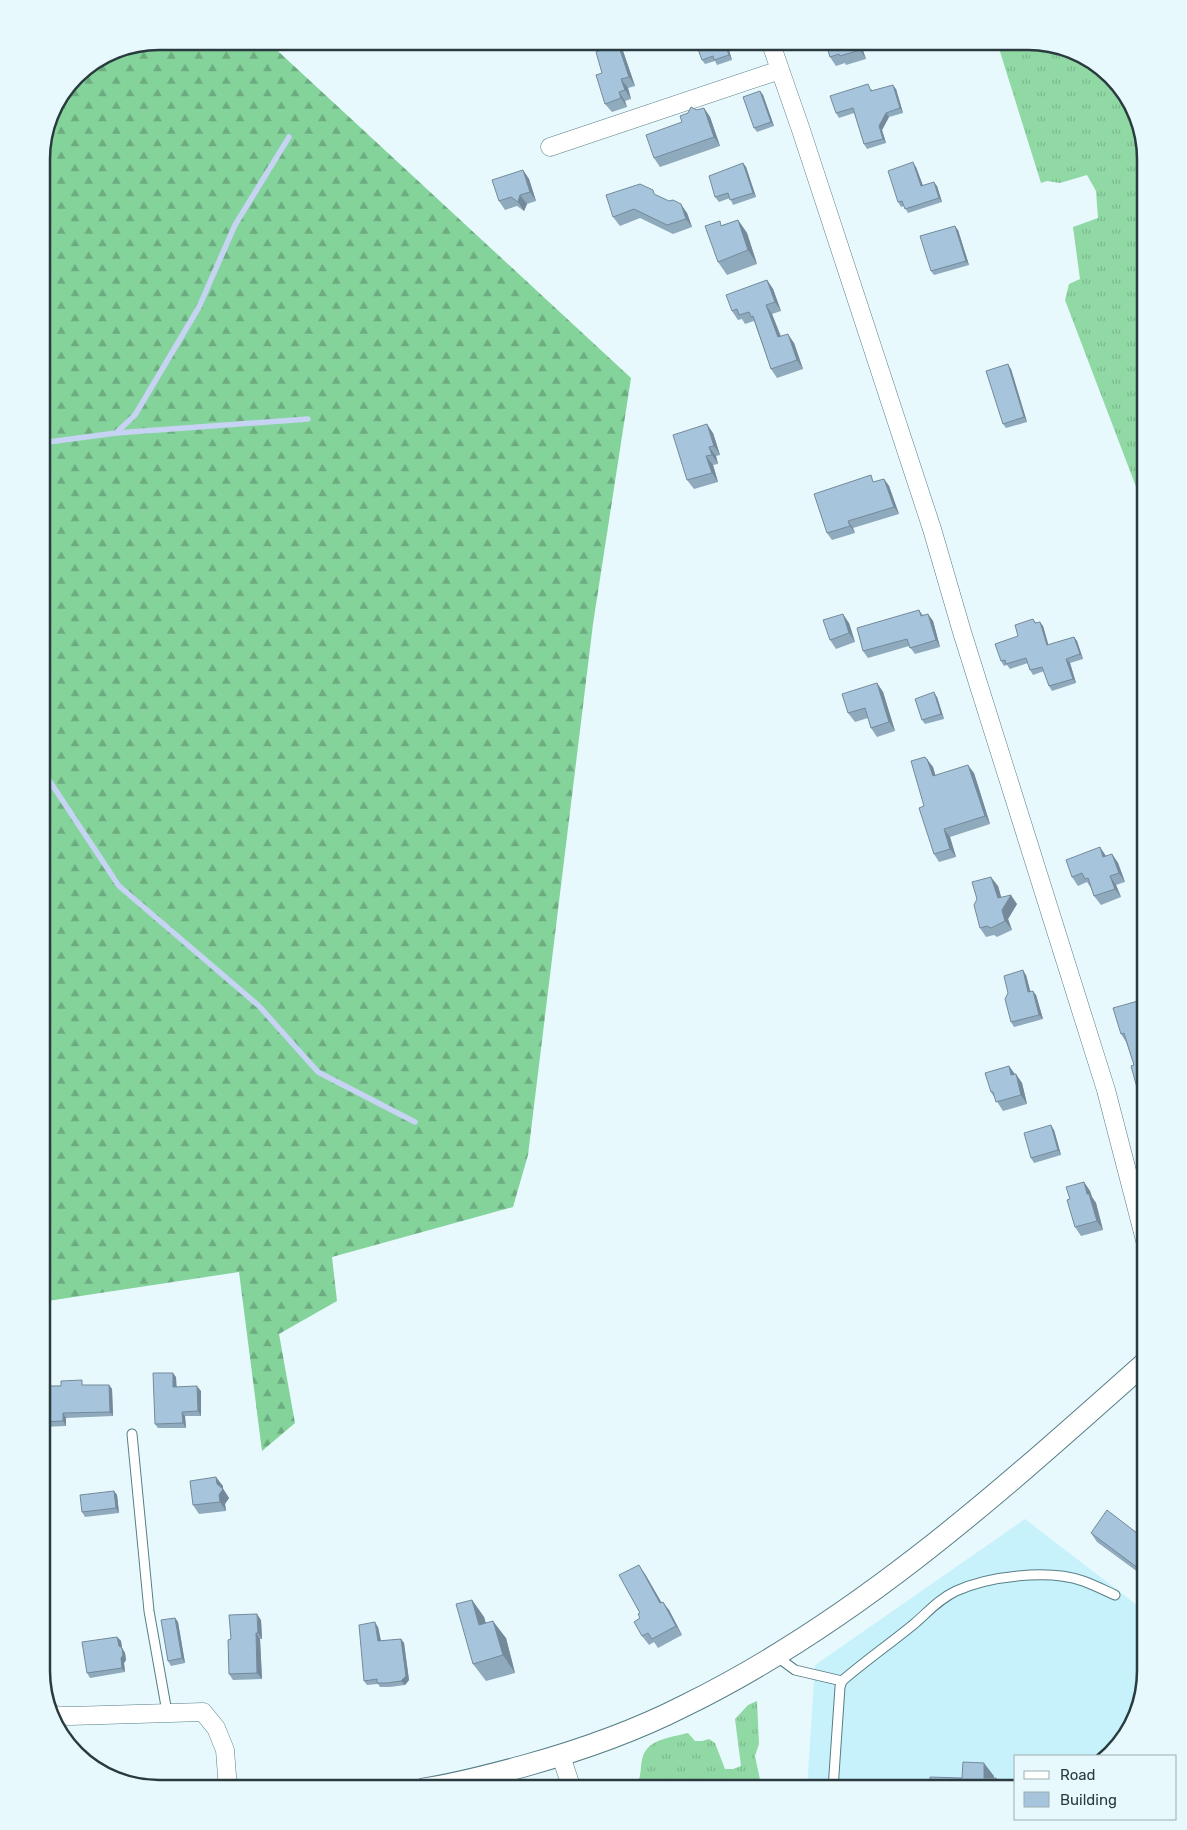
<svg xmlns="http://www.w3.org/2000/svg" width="1187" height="1830" font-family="Rubik,sans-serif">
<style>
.built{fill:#c8f2fb}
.grass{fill:url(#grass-tufts)}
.forest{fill:url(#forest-firs)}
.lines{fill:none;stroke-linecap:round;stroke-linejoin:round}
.stream{stroke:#c7d3f2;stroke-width:5.5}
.service-casing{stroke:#567e86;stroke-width:11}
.minor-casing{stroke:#567e86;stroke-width:19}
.tertiary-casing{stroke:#567e86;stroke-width:23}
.service{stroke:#fff;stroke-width:9}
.minor{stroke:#fff;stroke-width:18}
.tertiary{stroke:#fff;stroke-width:21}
.wall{fill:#8fa9bd}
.shaded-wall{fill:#748a9a}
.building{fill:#a6c5dc;stroke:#748a9a}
.rim{fill:none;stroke:#293b3e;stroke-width:2.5}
</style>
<defs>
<pattern id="grass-tufts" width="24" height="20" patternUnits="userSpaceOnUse" patternTransform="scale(1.25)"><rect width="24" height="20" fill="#90d8a4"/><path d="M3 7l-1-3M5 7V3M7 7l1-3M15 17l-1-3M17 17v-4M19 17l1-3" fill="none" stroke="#7cba8e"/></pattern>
<pattern id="forest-firs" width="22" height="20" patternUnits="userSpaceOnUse" patternTransform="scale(1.25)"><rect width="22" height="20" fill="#84d39b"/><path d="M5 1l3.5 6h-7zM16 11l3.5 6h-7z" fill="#6cac80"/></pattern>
</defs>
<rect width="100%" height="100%" fill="#e8f9fd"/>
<path class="built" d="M1025,1519L1146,1612V1672L1130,1730L1102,1756H1016V1789H807L815,1665Z"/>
<path class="grass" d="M997,42H1036L1094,61L1134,106L1146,159V513L1065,300L1069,284L1080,279L1073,227L1098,218L1096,191L1087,175L1060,183L1047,181L1041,183Z
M757,1701L759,1744L755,1756L762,1789H631C648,1779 634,1758 651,1745C661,1738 676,1736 688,1733L695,1741H702L709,1739L715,1743L725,1769H733L741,1766L735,1719L748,1705Z"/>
<path class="forest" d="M159,41H267L631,378L593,624L528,1155L513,1207L332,1257L337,1301L279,1334L295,1423L262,1451L239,1272L41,1302V151L50,113L76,75L114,50Z"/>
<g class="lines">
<path class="stream" d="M116,433L135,415L199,307L235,225L289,137
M41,443L116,433L308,419
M41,768L119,886L259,1006L318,1072L415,1122"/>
<g class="service-casing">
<path id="service" d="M132,1434L149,1611L167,1712
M776,1656L795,1670L842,1681
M833,1789L840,1687L842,1681C865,1661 891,1643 914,1624C928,1612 939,1599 956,1591C989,1576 1048,1569 1083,1581C1094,1585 1104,1590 1115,1595"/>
</g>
<g class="minor-casing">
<path id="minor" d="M770,41L801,130L932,529L962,632L1106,1090L1146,1244
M550,147L780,70
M51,1715L70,1716L203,1712L216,1728L225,1750L228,1789
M561,1756L572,1789"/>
</g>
<g class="tertiary-casing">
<path id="tertiary" d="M424,1789C457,1784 491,1775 524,1766C578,1751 633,1732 684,1706C858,1621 1002,1490 1146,1362"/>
</g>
<use href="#service" class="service"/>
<use href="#minor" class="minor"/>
<use href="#tertiary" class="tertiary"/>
</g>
<path class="wall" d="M596,41H643L622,48L635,86L628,88L631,99L625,101L627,107L612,112L605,104L602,73L599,51Z
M695,41H726L732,60L717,65L715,61L705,64L702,60Z
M825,41H865L866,43L861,45L866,59L846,65L845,63L836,66L830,57Z
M872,89V91L896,89L903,113L889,117L882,130L886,143L867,149L864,144L854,113L839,118L836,113Z
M760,91L763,95L774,126L757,132L754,128Z
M704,108L710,117L720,146L660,167L654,158L697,110Z
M743,163L746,167L756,197L733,205L730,198L719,202L715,197Z
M916,167L923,186H937L942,202L908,213L904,206L901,207L898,202Z
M523,170L529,179L536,201L527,204L524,211L517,206L505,210L499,201Z
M657,195L687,213L692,227L673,234L640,218L620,226L613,217Z
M738,220L747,233L757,264L727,275L718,262L722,225Z
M958,230L969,265L934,275L931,271Z
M767,280L773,289L781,311L772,314L781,336L794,343L803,369L777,378L771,369L755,324L754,321L745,324L742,319L738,320L732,311Z
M1011,369L1027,422L1006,428L1003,424Z
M713,433L720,455L716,456L718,464L713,465L718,482L694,489L687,480Z
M884,479L889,486L899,514L853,528L855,533L832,540L827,533L875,482Z
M919,610L923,615L928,614L933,621L940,647L915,654L909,646L868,658L863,651Z
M1033,619L1036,623L1043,626L1048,645L1074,637L1077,641L1083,659L1070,663L1076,683L1052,691L1049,686L1044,671L1033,675L1030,670L1028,663L1010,669L1007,665L1004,666L1001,661L1018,636Z
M849,623L855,642L836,649L830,640Z
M877,683L883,692L895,731L877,737L871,728L868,718L855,722L848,713Z
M937,697L944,719L925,724L922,720Z
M926,759L933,767L935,775L974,773L990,824L950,837L956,857L939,862L934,854L924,806Z
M1112,854L1118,863L1125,882L1116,885L1121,897L1101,905L1094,896L1091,888L1087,882L1078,886L1072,877L1106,856Z
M998,886L1001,897L1017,904L1008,919L1012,930L997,937L994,935L986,937L980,928Z
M1026,975L1030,992L1036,995L1043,1019L1014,1027L1011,1022Z
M1138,1001L1141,1102L1134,1065L1126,1042L1121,1034Z
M1009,1066L1022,1083L1027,1104L1003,1111L991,1092Z
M1054,1130L1061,1155L1034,1163L1031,1158Z
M1084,1182L1090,1191L1092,1197L1096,1203L1103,1230L1081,1236L1075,1227L1070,1199Z
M176,1377V1387L201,1391V1416H185L186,1428H158L155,1424Z
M109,1385L112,1389L113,1416L66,1418V1426L41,1427V1386Z
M216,1477L229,1498L225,1504L226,1511L199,1514L193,1505Z
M114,1491L117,1495L119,1513L85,1517L82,1512Z
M1091,1533L1146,1540V1578L1097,1542Z
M645,1574L661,1602L669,1610L682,1635L658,1648L654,1642L649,1645L642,1636L640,1613Z
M1146,1585V1605L1138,1596Z
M472,1600L484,1617L486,1623L506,1638L515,1673L486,1681L473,1664Z
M175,1618L178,1622L185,1663L171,1666L168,1661Z
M261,1620L262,1639H260L262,1679L233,1680L229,1674L231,1639Z
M378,1627L381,1641L401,1639L404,1643L409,1680L405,1685L390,1687H380L378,1684L367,1685L364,1681Z
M117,1637L121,1641L122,1648L125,1653L126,1660L124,1663L125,1672L90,1678L87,1673Z
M41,1649L46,1656L47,1678H43L41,1671Z"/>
<path class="shaded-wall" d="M617,41L622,48L635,86L629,77Z
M724,41H726L732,60L729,55Z
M857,41H859L861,45L866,59L860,50Z
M621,79L628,88L631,99L625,90Z
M893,85L896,89L903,113L900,108Z
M760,91L763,95L774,126L771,122Z
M619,92L625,101L627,107L621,98Z
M704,108L710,117L720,146L714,137Z
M886,113L889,117L882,130L886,143L883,139L879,126Z
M913,162L916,167L925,191L921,186Z
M743,163L746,167L756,197L753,193Z
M523,170L529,179L536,201L530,192Z
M934,182L937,186L942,202L939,198Z
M520,195L527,204L524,211L518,202Z
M681,204L687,213L692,227L686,219Z
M738,220L747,233L757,264L748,250Z
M955,226L958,230L969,265L966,261Z
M767,280L773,289L781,311L775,302Z
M766,305L772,314L784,346L778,337Z
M788,334L794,343L803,369L797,360Z
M1008,364L1011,369L1027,422L1024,417Z
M707,424L713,433L720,455L714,446Z
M709,447L716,456L718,464L712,455Z
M706,456L713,465L718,482L712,473Z
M884,479L889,486L899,514L894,507Z
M848,521L853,528L855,533L850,526Z
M843,614L849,623L855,642L849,633Z
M928,614L933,621L940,647L936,640Z
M1040,622L1043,626L1050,650L1047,645Z
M1074,637L1077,641L1083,659L1080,654Z
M1066,659L1070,663L1076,683L1073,679Z
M877,683L883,692L895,731L889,722Z
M934,692L937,697L944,719L941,714Z
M925,757L928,762L927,759L933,767L938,784L933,776Z
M968,765L974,773L990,824L985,816Z
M944,829L950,837L956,857L950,849Z
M1100,847L1106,856L1103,857Z
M1112,854L1118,863L1125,882L1119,873Z
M1110,876L1116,885L1121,897L1115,889Z
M991,877L998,886L1004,907L1011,895L1017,904L1008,919L1012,930L1005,921Z
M1023,970L1026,975L1032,997L1028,992Z
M1033,991L1036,995L1043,1019L1039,1015Z
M1009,1066L1015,1075H1011Z
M1016,1074L1022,1083L1027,1104L1021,1095Z
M1051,1125L1054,1130L1061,1155L1058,1150Z
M1084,1182L1090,1191L1092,1197L1096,1203L1103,1230L1097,1221L1087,1194Z
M173,1373L176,1377L177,1391L173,1387Z
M109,1385L112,1389L113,1416L110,1412Z
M197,1386L201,1391V1416L198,1411Z
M182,1412L185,1416L186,1428L183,1423Z
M63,1413L66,1418V1426L63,1421Z
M216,1477L223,1486V1489L229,1498L225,1504L226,1511L220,1502Z
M114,1491L117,1495L119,1513L116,1508Z
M639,1565L645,1574L667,1612L660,1603Z
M472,1600L484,1617L491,1642L479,1625Z
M663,1602L669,1610L682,1635L676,1626Z
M257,1614L261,1620L262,1639L258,1633Z
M175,1618L178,1622L185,1663L182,1658Z
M493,1621L506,1638L515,1673L503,1655Z
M375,1622L378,1627L382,1646L378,1641Z
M256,1633L260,1639L262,1679L257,1673Z
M117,1637L121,1641L122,1648L125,1653L126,1660L124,1663L125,1672L122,1668Z
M401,1639L404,1643L409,1680L405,1685L401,1681Z
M41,1649L46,1656L47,1678L41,1671Z
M984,1763L994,1776L993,1789L984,1778Z
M996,1778L1004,1789H996Z"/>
<path class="building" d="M596,41H617L629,77L621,79L625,90L619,92L621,98L605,104L596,75L602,73L596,52L599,51Z
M695,41H724L729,55L714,60L713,56L702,60Z
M825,41H857L860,50L840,56L839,54L830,57Z
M868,84L871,91L893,85L900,108L886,113L879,126L883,139L864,144L853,108L836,113L830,96Z
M760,91L771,122L754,128L743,97Z
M691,107L697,110L704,108L714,137L654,158L646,135L682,122L680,116L688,113Z
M913,162L921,186L934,182L939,198L905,209L902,201L898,202L888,171Z
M743,163L753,193L730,200L728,193L715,197L709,176Z
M523,170L530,192L520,195L518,202L511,197L499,201L492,180Z
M640,184L653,190L654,194L669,201L673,200L681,204L686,219L667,225L634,209L613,217L606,195Z
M738,220L748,250L718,262L705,226L720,221L721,226Z
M955,226L966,261L931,271L920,236Z
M767,280L775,302L766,305L778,337L788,334L797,360L771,369L753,316L751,317L749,312L739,315L737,309L732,311L726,295Z
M1008,364L1024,417L1003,424L986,371Z
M707,424L714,446L709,447L712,455L706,456L712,473L687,480L673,435Z
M871,475L873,482L884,479L894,507L848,521L850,526L827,533L814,494Z
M919,610L921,616L928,614L936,640L910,648L907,639L863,651L857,628Z
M843,614L849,633L830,640L823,620Z
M1033,619L1035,623L1040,622L1047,645L1074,637L1080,654L1066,659L1073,679L1049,686L1042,667L1030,670L1026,658L1006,664L1005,660L1001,661L995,644L1018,636L1015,625Z
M877,683L889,722L871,728L865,708L848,713L842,694Z
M934,692L941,714L922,720L915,699Z
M925,757L926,759H927L933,776L968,765L985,816L944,829L950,849L934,854L919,808L924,806L911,761Z
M1100,847L1103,857L1112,854L1119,873L1110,876L1115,889L1094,896L1088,878L1085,879L1082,873L1072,877L1066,860Z
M991,877L998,898L1011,895L1002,910L1005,921L991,928L987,926L980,928L974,905L977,899L972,882Z
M1023,970L1028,992L1033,991L1039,1015L1011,1022L1005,999L1008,993L1004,976Z
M1138,1001L1139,1004L1146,1002V1125L1139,1103L1141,1102L1131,1066L1134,1065L1124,1033L1121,1034L1113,1008Z
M1009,1066L1011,1075L1016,1074L1021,1095L996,1102L993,1092H991L985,1073Z
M1051,1125L1058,1150L1031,1158L1024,1133Z
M1084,1182L1087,1194H1089L1097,1221L1075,1227L1067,1200L1070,1199L1066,1187Z
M153,1373H173V1387L197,1386L198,1411L182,1412L183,1423L155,1424Z
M82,1380V1385H109L110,1412L63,1413V1421L41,1422V1386H61V1381Z
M216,1477L217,1484L223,1489L219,1495L220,1502L193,1505L190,1481Z
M114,1491L116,1508L82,1512L80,1495Z
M1107,1510L1146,1540V1547L1144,1550L1146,1552V1574L1091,1533Z
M639,1565L660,1603L663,1602L676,1626L652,1639L648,1633L642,1636L634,1622L640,1618L638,1614L640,1613L619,1575Z
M1146,1585V1601L1138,1596Z
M472,1600L479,1625L493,1621L503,1655L473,1664L456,1604Z
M257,1614L258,1633H256L257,1673L229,1674L228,1640L231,1639L229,1615Z
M175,1618L182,1658L168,1661L161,1620Z
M375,1622L378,1641L401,1639L406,1676L401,1681L387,1683H377V1679L364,1681L359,1625Z
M117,1637L119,1646L122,1648L123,1655L121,1658L122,1668L87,1673L82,1642Z
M963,1762L984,1763V1778H996V1789H930V1777L962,1778Z"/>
<path d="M0 0H1187V1830H0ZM159 50H1028A109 109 0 0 1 1137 159V1671A109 109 0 0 1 1028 1780H159A109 109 0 0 1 50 1671V159A109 109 0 0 1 159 50Z" fill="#e8f9fd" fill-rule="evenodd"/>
<path class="rim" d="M159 50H1028A109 109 0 0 1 1137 159V1671A109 109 0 0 1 1028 1780H159A109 109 0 0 1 50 1671V159A109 109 0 0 1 159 50Z"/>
<rect x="1014" y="1755" width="162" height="65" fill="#e8f9fd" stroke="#9cadb1"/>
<rect x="1024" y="1771" width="25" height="8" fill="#ffffff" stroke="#9cadb1"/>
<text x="1060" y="1780" font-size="15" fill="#293b3e">Road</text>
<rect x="1024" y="1792" width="25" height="15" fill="#a6c5dc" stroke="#9cadb1"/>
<text x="1060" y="1805" font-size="15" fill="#293b3e">Building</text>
</svg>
